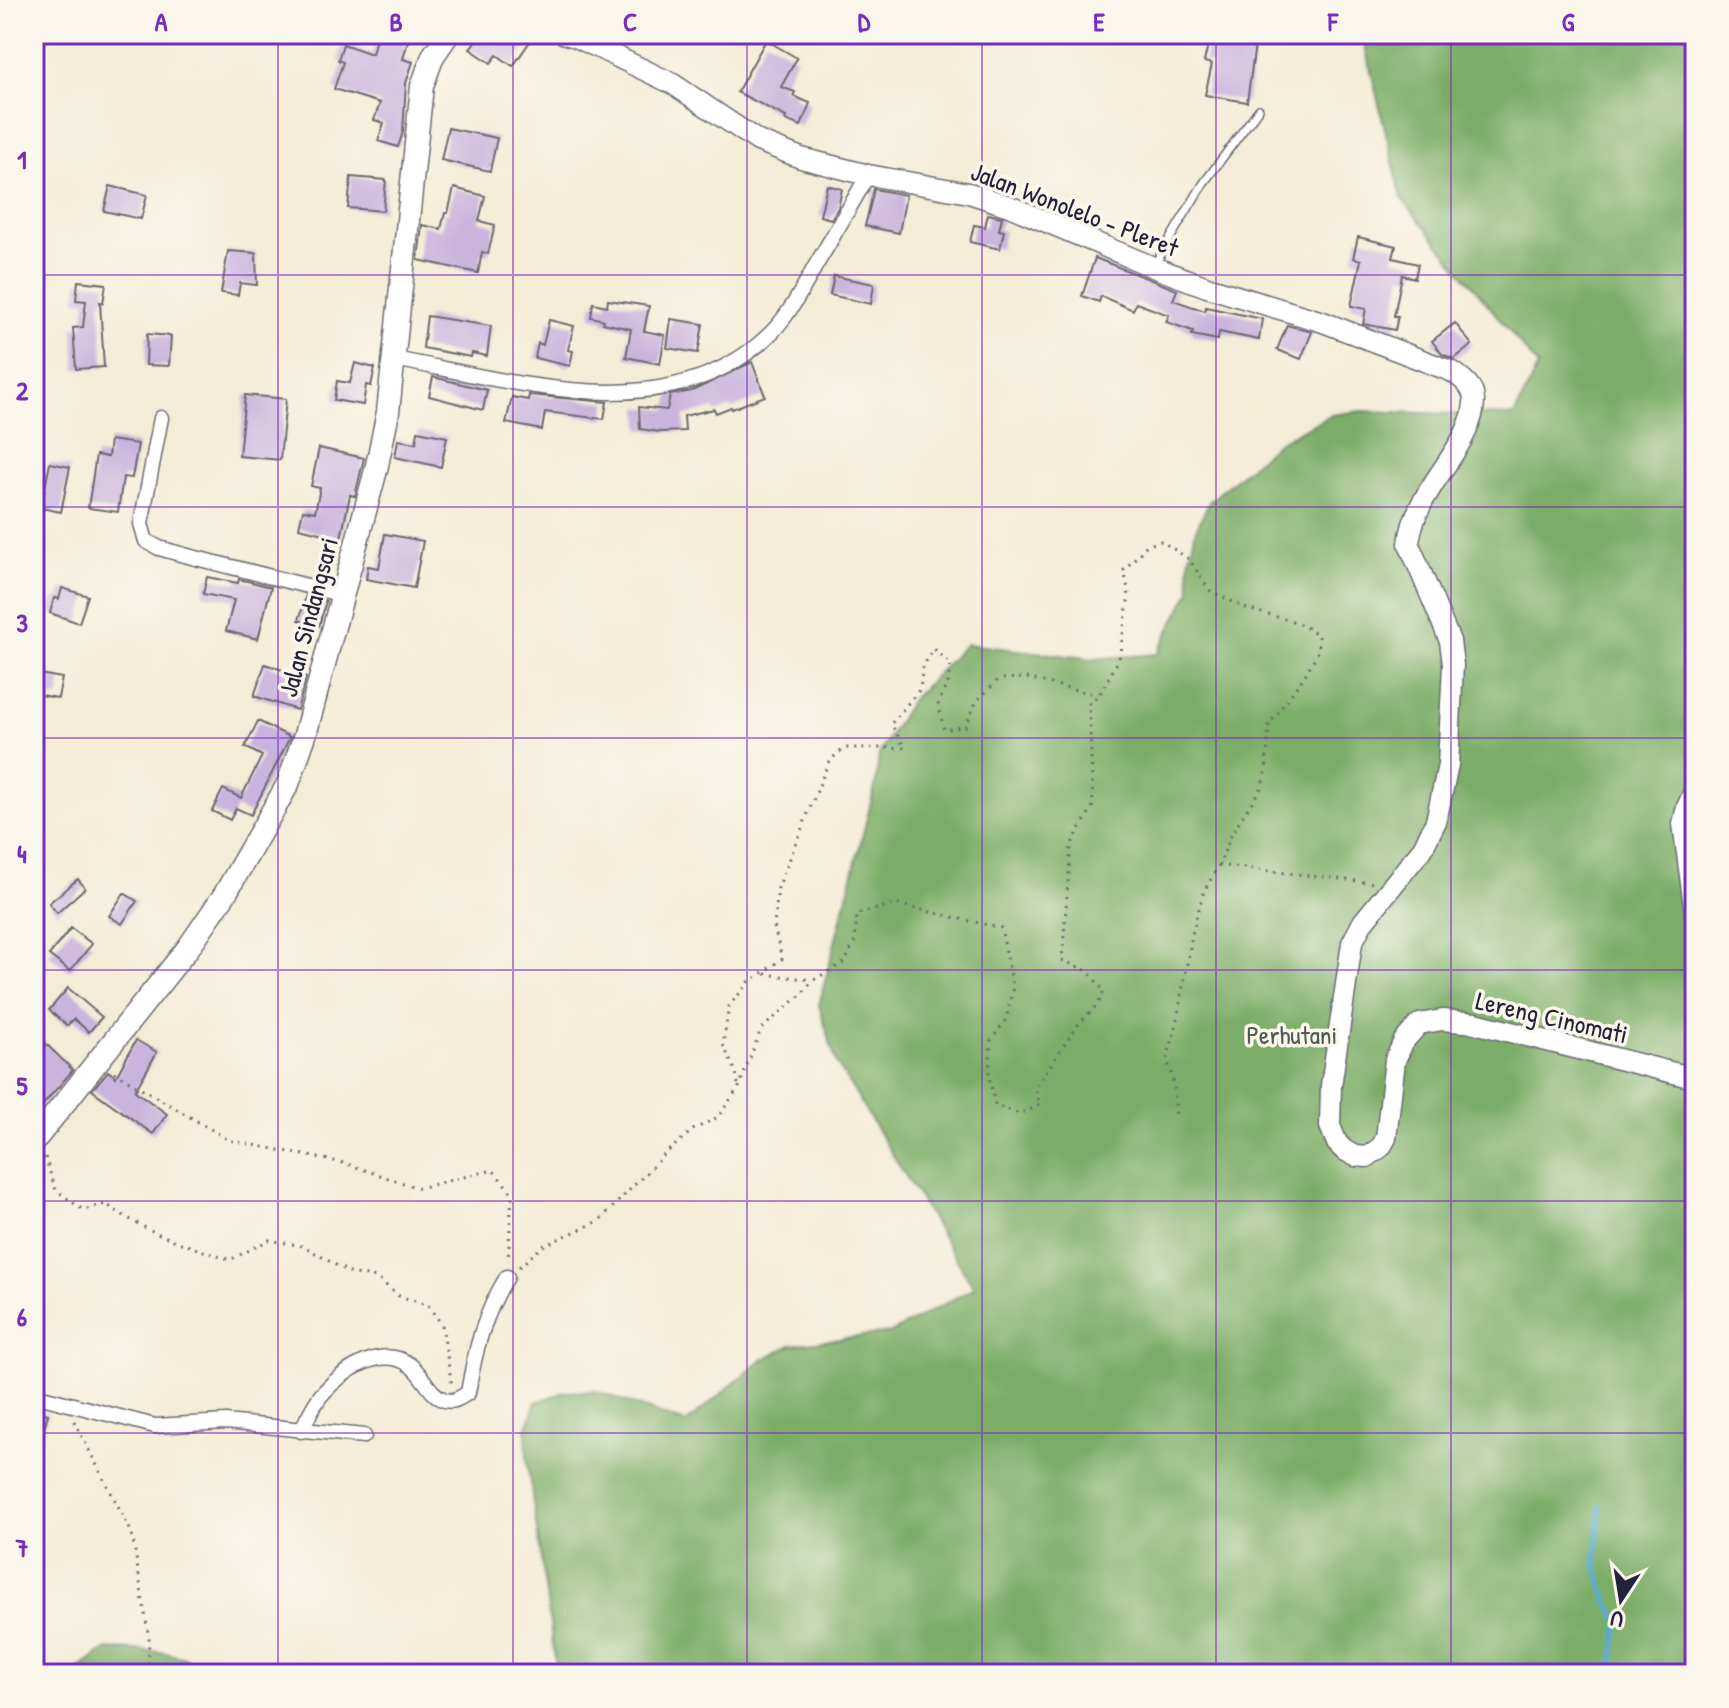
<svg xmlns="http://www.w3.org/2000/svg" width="1729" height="1708" font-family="'Patrick Hand',sans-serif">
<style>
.forest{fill:#7cad67;stroke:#4f6851;stroke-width:2}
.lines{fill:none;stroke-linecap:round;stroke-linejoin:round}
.stream{stroke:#54a9d0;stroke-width:5}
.building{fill:#c9b4dd}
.service-casing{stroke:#6b6971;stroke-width:10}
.minor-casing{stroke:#6b6971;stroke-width:17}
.secondary-casing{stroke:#6b6971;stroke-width:23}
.primary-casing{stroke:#6b6971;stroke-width:25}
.path{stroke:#6b6971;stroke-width:3;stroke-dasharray:2 6;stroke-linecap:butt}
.service{stroke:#fff;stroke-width:7}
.minor{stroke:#fff;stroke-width:14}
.secondary{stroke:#fff;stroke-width:20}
.primary{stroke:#fff;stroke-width:22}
.grid{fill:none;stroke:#7b2cbf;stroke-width:2;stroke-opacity:0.55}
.labels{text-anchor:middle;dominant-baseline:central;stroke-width:7;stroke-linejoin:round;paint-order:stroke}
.street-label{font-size:26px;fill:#22223b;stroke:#fbf7ec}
.park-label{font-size:26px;fill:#4c5c50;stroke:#fbf7ec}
.neatline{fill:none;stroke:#7b2cbf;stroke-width:3}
.grid-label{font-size:26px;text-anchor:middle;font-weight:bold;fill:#7b2cbf}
</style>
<rect width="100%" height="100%" fill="#fbf7ec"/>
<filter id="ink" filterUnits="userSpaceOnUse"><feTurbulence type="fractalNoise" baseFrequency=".0125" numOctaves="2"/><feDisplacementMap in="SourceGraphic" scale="16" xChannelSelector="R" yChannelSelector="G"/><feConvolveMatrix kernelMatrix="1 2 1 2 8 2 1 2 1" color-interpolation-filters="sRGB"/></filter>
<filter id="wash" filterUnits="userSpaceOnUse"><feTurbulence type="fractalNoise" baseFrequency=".006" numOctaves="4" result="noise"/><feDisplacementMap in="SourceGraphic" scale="32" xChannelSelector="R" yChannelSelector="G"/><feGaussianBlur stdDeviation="1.8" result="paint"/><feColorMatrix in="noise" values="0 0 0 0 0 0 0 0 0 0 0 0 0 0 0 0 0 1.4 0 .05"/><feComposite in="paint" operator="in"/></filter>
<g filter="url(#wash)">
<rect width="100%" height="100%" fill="#f3ecd6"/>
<path class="forest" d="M1362,34H1695V1674H557L527,1459L526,1430L536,1402L565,1392L596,1391L686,1423L763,1359L791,1345L891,1333L974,1288L836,1062L819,1005L876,783L879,754L911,700L966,644L1093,659L1157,654L1190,591L1189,561L1196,529L1210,501L1279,442L1331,415L1362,411L1514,416L1538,366L1402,199Z
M107,1649C150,1651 180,1649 216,1674H71Z"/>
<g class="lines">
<path class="stream" d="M1600,1506L1596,1565L1605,1595L1619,1622L1611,1674"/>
</g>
<g id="blocks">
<path class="building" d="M377,34H410L403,59L413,62L406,83L403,132L398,147L378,141L384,123L374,120L380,103L334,89L343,62L338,60L343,44L372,54Z
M480,34H535L513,66L497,55L491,63L470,49Z
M1242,34L1256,38L1247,102L1205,95L1212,64L1204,62L1209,40L1239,46Z
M766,40L797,58L781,87L795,92L793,96L810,103L801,126L785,120L786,117L737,92Z
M448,128L497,138L490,171L441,160Z
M351,177L386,180L383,211L348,208Z
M827,185L842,189L838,208L831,219L820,216Z
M110,186L147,195L141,219L104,211Z
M454,188L485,196L479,221L495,225L488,254L482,252L478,273L418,260L422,225L441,229L445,213H448Z
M874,189L906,195L899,233L865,226Z
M988,214L1002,217L999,230L1004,231L1000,249L970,242L974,225L985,227Z
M1358,237L1396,246L1393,258L1418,264L1415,278L1402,275L1394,316H1398L1395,330L1363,324L1366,309L1351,306L1361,260L1353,258Z
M228,251L256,253L257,285L240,283L238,295L221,293Z
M1095,258L1177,290L1173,300L1205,311L1206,307L1262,319L1259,340L1219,332L1218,340L1192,335L1193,331L1166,322L1169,315L1136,303L1133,310L1101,296L1099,302L1082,296Z
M834,276L874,284L871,304L830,295Z
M78,281L106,284L103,303L100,302L104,367L76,369L73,328L83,327L86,301L76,300Z
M608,300L649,306L644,331L665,335L660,364L626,357L631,329L603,323L604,320L591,317L593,303L607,306Z
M427,316L491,326L487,356L472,353L471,357L423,348Z
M671,319L703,324L698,353L667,348Z
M549,320L574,326L568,350L573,351L570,366L535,358L538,343L543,345Z
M1455,323L1472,345L1454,359L1442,354L1432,341Z
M1287,325L1312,332L1301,359L1277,350Z
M147,334L171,336L169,366L146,365Z
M752,362L765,396L732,409L731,407L716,413L714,409L684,416L685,431L660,432L640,429L639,407L667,410L670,395L692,391Z
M355,363L375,368L371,386L366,385L363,405L334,400L337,381L350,383Z
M433,377L487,390L483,410L429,396Z
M245,395L286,399L280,460L239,456Z
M529,395L607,402L604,419L545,412L542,430L506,423L512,397L528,400Z
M418,431L447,437L441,467L395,457L398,440L416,443Z
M110,440L138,444L132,478L123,477L118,512L88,508L96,455L108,457Z
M319,448L364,458L355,496L350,495L341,538L299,528L303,510L315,512L320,488L311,486Z
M50,463L70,467L61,512L41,508Z
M385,534L423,541L414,588L366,579L368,566L379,568Z
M207,577L238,583L239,579L271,587L258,639L226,631L234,600L203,594Z
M62,588L88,596L79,623L50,613L54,598L59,599Z
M306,596L326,601L319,626L299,620Z
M265,664L306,678L297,710L254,696Z
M34,673L62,678L58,698L34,694Z
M258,721L290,737L251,815L236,808L230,820L212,811L223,789L241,798L262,756L245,747Z
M78,879L85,888L57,913L49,903Z
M124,893L137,901L122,924L109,916Z
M71,928L92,944L70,971L49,955Z
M68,988L102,1017L89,1032L74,1019L67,1026L49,1010Z
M34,1035L41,1042L42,1040L73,1070L34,1115Z
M136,1040L157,1052L135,1091L167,1114L153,1134L92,1090L108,1071L116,1077Z
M34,1410L48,1414L38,1450L34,1449Z"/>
</g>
</g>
<g filter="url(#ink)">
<use href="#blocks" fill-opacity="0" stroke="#6b6971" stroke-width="2"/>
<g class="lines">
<g class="service-casing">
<path id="service" d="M1153,267L1203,184L1259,109"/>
</g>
<g class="minor-casing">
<path id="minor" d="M394,359C514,381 673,433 773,331C791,312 803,288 816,265C834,235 851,205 868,175
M161,418L141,524L146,541L159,548L184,555L343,595
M34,1395L155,1426L226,1422L364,1436
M301,1431C307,1419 314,1403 323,1393C343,1371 381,1344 410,1365C423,1374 429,1395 445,1400C454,1403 461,1397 468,1393C475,1350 484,1314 507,1277"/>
</g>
<g class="secondary-casing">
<path id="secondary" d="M565,34L576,37L673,84L758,141L801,158L868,175L969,193L1009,206L1153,267L1207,287L1323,322L1453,372C1463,379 1474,387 1474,401C1474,446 1413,490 1409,544L1450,641L1453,665L1448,765L1436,821L1423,848L1363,922L1352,943L1331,1086L1330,1126L1337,1143L1344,1150L1355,1156L1367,1157L1381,1147L1386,1138L1395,1060L1404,1041L1419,1024L1442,1020L1475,1023L1686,1076L1695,1073
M1695,790L1687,807L1683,824L1695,913"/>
</g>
<g class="primary-casing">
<path id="primary" d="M34,1141L188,948L225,894L288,784L305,735L376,470L388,412L422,86L433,56L448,34"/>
</g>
<path class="path" d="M1219,865L1373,883
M765,974L812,980
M114,1072L229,1140L344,1163L418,1188L493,1170L512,1193L508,1261
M738,1084L736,1072L723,1045L729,1006L749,982L782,959L774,926L778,888L829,761L845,748H905L891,724L920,689L923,666L934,649L951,664L948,683L938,703L944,730L966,726L976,702L999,679L1027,678L1097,695
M45,1157L56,1190L83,1210L106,1204C145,1232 185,1245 230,1260L269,1240L303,1246L350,1273L377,1278L399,1296L428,1305L442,1325L452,1386
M519,1267L543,1246L599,1221L667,1152L693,1130L718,1117L739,1087L761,1029L801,995L813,980L845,962L855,941L857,914L896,904L1001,928L1013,987L1006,1020L991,1040L989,1076L995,1105L1020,1114L1040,1105L1035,1088L1077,1026L1098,1004L1104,991L1088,971L1062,960L1071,845L1093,806L1089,704L1099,695L1119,659L1129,595L1124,570L1146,546L1161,541L1189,559L1209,590L1247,609L1296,622L1318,634L1319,650L1305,675L1269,725L1266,771L1261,788L1233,831L1219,865L1204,891L1193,930L1176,1026L1167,1059L1174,1084L1176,1120
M74,1421L132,1533L149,1638L148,1674"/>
<use href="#service" class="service"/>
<use href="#minor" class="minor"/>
<use href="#secondary" class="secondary"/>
<use href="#primary" class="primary"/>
</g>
</g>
<path class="grid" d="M278,34V1674M513,34V1674M747,34V1674M982,34V1674M1216,34V1674M1451,34V1674M34,275H1695M34,507H1695M34,738H1695M34,970H1695M34,1201H1695M34,1433H1695"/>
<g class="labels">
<g class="street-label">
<text transform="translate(1075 209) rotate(21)">Jalan Wonolelo - Pleret</text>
<text transform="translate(308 617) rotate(-75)">Jalan Sindangsari</text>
<text transform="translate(1552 1017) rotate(13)">Lereng Cinomati</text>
</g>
<g class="park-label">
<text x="1292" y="1034">Perhutani</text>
</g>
</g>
<rect width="1729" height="1708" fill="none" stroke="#fbf7ec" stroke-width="88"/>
<g transform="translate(1621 1600) rotate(192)" stroke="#fbf7ec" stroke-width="6" paint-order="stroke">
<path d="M0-6L14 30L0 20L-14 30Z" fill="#22223b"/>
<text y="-12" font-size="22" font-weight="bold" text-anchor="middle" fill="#22223b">U</text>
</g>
<rect x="44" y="44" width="1641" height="1620" class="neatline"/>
<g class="grid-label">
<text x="161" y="31">A</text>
<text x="396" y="31">B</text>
<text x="630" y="31">C</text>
<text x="864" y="31">D</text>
<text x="1099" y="31">E</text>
<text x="1333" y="31">F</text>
<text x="1568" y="31">G</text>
<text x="22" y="169">1</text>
<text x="22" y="400">2</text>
<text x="22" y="632">3</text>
<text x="22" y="863">4</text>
<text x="22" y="1095">5</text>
<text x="22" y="1326">6</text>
<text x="22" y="1557">7</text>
</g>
</svg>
